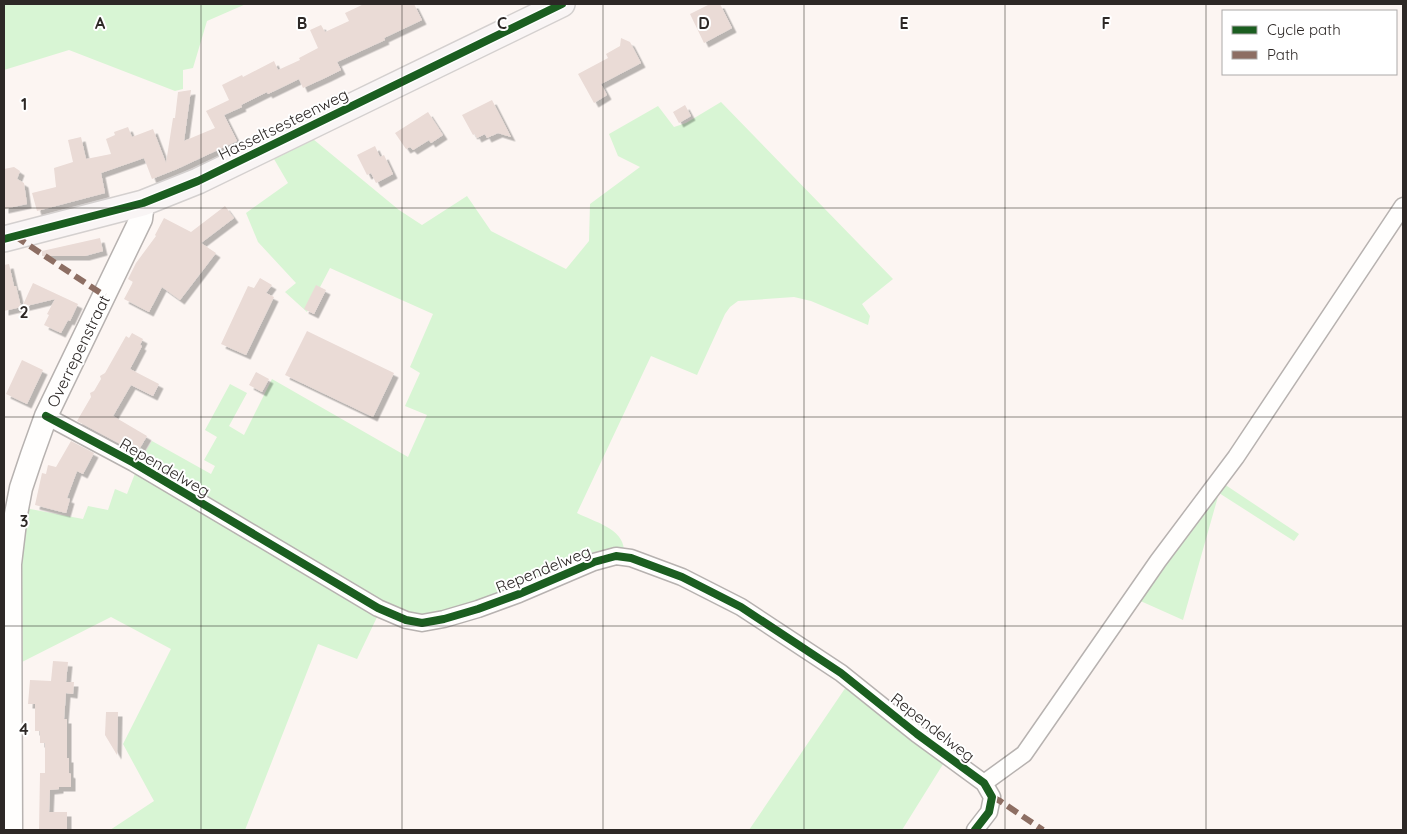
<svg xmlns="http://www.w3.org/2000/svg" width="1407" height="834" font-family="Quicksand,sans-serif">
<style>
.green{fill:#d8f5d4}
.building{fill:#eadbd6;filter:url(#shadow)}
.lines{fill:none;stroke-linecap:round;stroke-linejoin:round}
.street-casing{stroke:#b7b2b0;stroke-width:19}
.secondary-casing{stroke:#b7b2b0;stroke-width:25}
.primary-casing{stroke:#d4d0cf;stroke-width:28}
.street{stroke:#fffefd;stroke-width:16}
.secondary{stroke:#fffefd;stroke-width:22}
.primary{stroke:#f9f5f5;stroke-width:25}
.quiet{stroke:#8d6e63;stroke-width:6;stroke-dasharray:12 6;stroke-linecap:butt}
.cycleway-casing{stroke:#fff;stroke-width:11}
.cycleway{stroke:#1b5e20;stroke-width:8}
.grid{fill:none;stroke:#2d2826;stroke-width:1;stroke-opacity:0.55}
.labels{text-anchor:middle;dominant-baseline:central;stroke-width:4;stroke-linejoin:round;paint-order:stroke}
.street-label{font-size:16px;fill:#2d2826;stroke:#fff}
.grid-label{font-size:16px;text-anchor:middle;font-weight:bold;fill:#2d2826;stroke:#fff;stroke-width:4;stroke-linejoin:round;paint-order:stroke}
</style>
<defs>
<filter id="shadow"><feDropShadow dx="4.5" dy="4.5" stdDeviation="0" flood-color="#0004"/></filter>
</defs>
<rect width="100%" height="100%" fill="#fcf5f2"/>
<path class="green" d="M4,4H246L207,21L193,68L183,70V89L175,91L69,50L4,70Z
M721,102L893,279L862,304L870,316L868,325L811,301L794,297L738,301L730,307L725,314L697,375L651,356L577,513C594,522 623,528 624,550L481,601L424,615L395,610L139,462L152,441L211,474L215,466L204,460L217,437L205,430L230,384L247,393L229,426L244,435L272,379L408,457L427,415L405,406L420,373L410,367L433,314L330,268L307,312L285,292L296,283L258,242L246,213L288,183L274,159L313,139L399,210L422,225L467,196L491,231L566,269L589,241L590,204L640,167L618,156L609,134L658,106L674,127L686,123Z
M136,471L379,613L357,659L318,644L245,830H110L154,801L123,744L171,649L111,617L18,664L20,566L25,508L83,519L88,506L108,510L115,489L127,494Z
M1221,482L1299,534L1294,541L1219,493L1183,620L1136,599Z
M848,684L945,761L902,830H749Z"/>
<path class="building" d="M364,4H414L422,20L384,38L385,40L337,62L341,70L327,77L303,88L299,79L268,94L267,92L241,105L242,107L224,115L237,141L177,169L152,179L144,158L101,173L105,193L37,211L32,193L56,187L54,168L73,162L68,140L81,137L86,159L111,154L106,139L115,135L114,132L128,127L132,137L153,129L166,163L173,118H175L178,92L191,90L184,141L215,128L206,111L229,100L222,85L242,75L243,77L274,61L278,70L300,60L299,58L318,48L310,30L321,25L325,32L349,21L345,13Z
M710,4H720L732,28L704,43L690,14Z
M621,38L630,42L641,63L601,84L607,95L594,103L578,74L608,58L606,54L620,46Z
M492,100L511,137L498,133L487,138L485,134L477,138L475,134L473,135L462,115Z
M685,105L691,116L679,123L673,112Z
M428,112L443,135L431,143L429,140L413,150L410,147L406,149L395,133Z
M375,146L380,157L384,155L393,174L376,183L371,173L367,175L357,155Z
M14,167L20,171L17,179L24,183L27,204L4,209V184L5,182L4,169Z
M225,206L234,218L201,243L216,253L180,300L162,287L149,312L124,299L133,282L128,279L136,263L156,236L155,235L164,218L191,232Z
M100,238L103,251L85,256H42V251Z
M9,264L14,286H16L21,307L4,311V265Z
M260,278L272,285L266,293L274,297L246,355L221,344L248,286L254,288Z
M33,283L78,304L70,321L68,320L61,333L44,325L49,315L47,314L55,299L22,307Z
M316,285L326,290L314,314L304,309Z
M307,331L394,373L373,417L285,375Z
M132,333L143,339L140,345L142,346L130,369L159,384L153,396L131,385L113,416L147,436L137,453L77,421L91,397L90,393L94,391L101,379L100,376L105,373L126,336L129,338Z
M22,360L43,370L27,404L6,394Z
M256,372L269,379L262,392L249,385Z
M71,441L94,453L83,474L77,471L67,498L70,499L66,513L35,505L42,473L46,474L48,465L56,467Z
M53,661L68,662L66,682H74L73,694L66,693L64,719H67V758H69V773L71,774V787H59V789L50,790L49,812H67V830H39L40,773H45V743H40V731H35V704H28L30,680L51,681Z
M106,712H118L117,755L105,735Z"/>
<g class="lines">
<g class="street-casing">
<path id="street" d="M46,416L134,463L378,608L406,620L422,623L444,619L478,609L519,594L594,562L616,556L631,558L682,577L741,607L841,673L917,734L984,783L992,797L989,812L975,830
M984,783L1024,754L1158,561L1236,457L1403,206"/>
</g>
<g class="secondary-casing">
<path id="secondary" d="M11,830L10,564L16,514L21,488L32,455L46,416L141,219L143,203"/>
</g>
<g class="primary-casing">
<path id="primary" d="M4,239L143,203L198,181L562,4"/>
</g>
<use href="#street" class="street"/>
<use href="#secondary" class="secondary"/>
<use href="#primary" class="primary"/>
<path class="quiet" d="M15,236L105,296
M992,797L1000,801L1043,830"/>
<g class="cycleway-casing">
<path id="cycleway" d="M4,239L143,203L198,181L562,4
M46,416L134,463L378,608L406,620L422,623L444,619L478,609L519,594L594,562L616,556L631,558L682,577L741,607L841,673L917,734L984,783L992,797L989,812L975,830"/>
</g>
<use href="#cycleway" class="cycleway"/>
</g>
<path class="grid" d="M201,4V830M402,4V830M603,4V830M804,4V830M1005,4V830M1206,4V830M4,208H1403M4,417H1403M4,626H1403"/>
<g class="labels">
<g class="street-label">
<text transform="translate(283 124) rotate(-26)">Hasseltsesteenweg</text>
<text transform="translate(78 351) rotate(-64)">Overrepenstraat</text>
<text transform="translate(165 467) rotate(30)">Rependelweg</text>
<text transform="translate(543 569) rotate(-22)">Rependelweg</text>
<text transform="translate(933 727) rotate(38)">Rependelweg</text>
</g>
</g>
<g class="grid-label">
<text x="100" y="29">A</text>
<text x="302" y="29">B</text>
<text x="502" y="29">C</text>
<text x="704" y="29">D</text>
<text x="904" y="29">E</text>
<text x="1106" y="29">F</text>
<text x="24" y="110">1</text>
<text x="24" y="318">2</text>
<text x="24" y="527">3</text>
<text x="24" y="735">4</text>
</g>
<rect width="1407" height="834" fill="none" stroke="#2d2826" stroke-width="10"/>
<rect x="1222" y="10" width="175" height="65" fill="#ffffff" stroke="#aba9a8"/>
<rect x="1232" y="26" width="25" height="8" fill="#1b5e20" stroke="#aba9a8"/>
<text x="1267" y="35" font-size="15" fill="#2d2826">Cycle path</text>
<rect x="1232" y="51" width="25" height="8" fill="#8d6e63" stroke="#aba9a8"/>
<text x="1267" y="60" font-size="15" fill="#2d2826">Path</text>
</svg>
